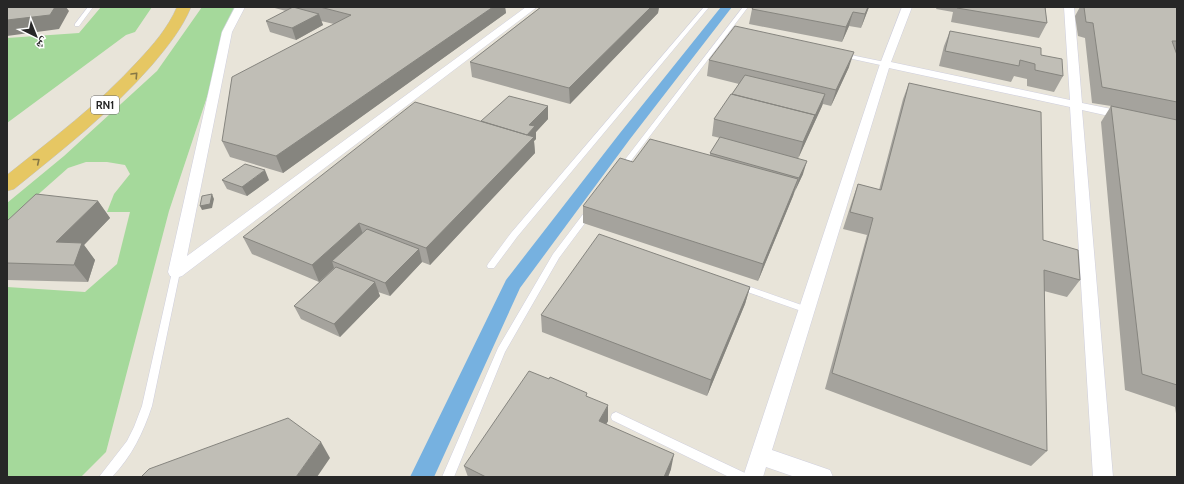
<svg xmlns="http://www.w3.org/2000/svg" width="1184" height="484" font-family="Cabin,'Noto Naskh Arabic',sans-serif">
<style>
.green{fill:#a5d99b}
.lines{fill:none;stroke-linecap:round;stroke-linejoin:round}
.canal{fill:#76b1e0;fill-rule:evenodd}
.service-casing{stroke:#cfcfde;stroke-width:1}
.minor-casing{stroke:#cfcfde;stroke-width:1}
.trunk-casing{stroke:#c3c3c3;stroke-width:1}
.service{fill:#fff;fill-rule:evenodd}
.minor{fill:#fff;fill-rule:evenodd}
.trunk{fill:#e6c763;fill-rule:evenodd}
.wall{fill:#a5a39d}
.shaded-wall{fill:#86857f}
.building{fill:#c0beb6;stroke:#86857f}
.oneway{stroke:#867745}
.labels{text-anchor:middle;dominant-baseline:central;stroke-width:3;stroke-linejoin:round;paint-order:stroke}
.shield{fill:#fff;stroke:#686868;stroke-width:1}
.shield-label{font-size:11px;font-weight:bold;fill:#272727}
</style>
<rect width="100%" height="100%" fill="#e8e4d9"/>
<path class="green" d="M101,7H152L135,32L126,35L7,123V38L79,33Z
M202,7H237L169,211L106,452L81,477H7V287L85,292L117,264L130,212H107L114,194L130,174L125,165L107,162H86L68,168L7,222V203L64,156L157,71Z"/>
<g class="lines">
<path class="canal" d="M721,7H732L630,139L520,288L434,477H410L506,280L620,133Z"/>
<g class="service-casing">
<path id="service" d="M88,7H93L79,26H75V24Z
M704,7H709L517,237L494,268H488L487,266L488,264L511,233Z
M743,7H748L624,170H620L618,168L620,166Z
M841,53L885,62L888,64L885,66L839,56V54Z
M590,208L594,211L559,258L505,352L454,477H442L498,348L553,254L587,209Z
M176,269L179,270L180,272L152,406C143,433 132,456 112,477H99L127,441L134,427L142,406L172,272L173,270Z
M739,283L810,308L811,310L810,312L807,313L736,288L735,286L736,284Z
M616,412L745,473L747,477H729L612,420L611,417L612,414Z"/>
</g>
<g class="minor-casing">
<path id="minor" d="M235,7H245L232,32L187,256L526,7H537L182,276L176,278L170,276L168,272L222,32Z
M902,7H912L891,62L1070,100L1064,7H1074L1082,103L1131,113L1133,116L1131,119L1127,120L1082,110L1113,477H1093L1070,107L889,68L772,450L830,470L833,477H795L766,467L763,477H743L880,64Z"/>
</g>
<g class="trunk-casing">
<path id="trunk" d="M177,7H191C182,29 167,47 152,65C111,112 62,150 14,189L7,191V175C52,139 99,104 138,61C153,45 168,28 177,7Z"/>
</g>
<use href="#service" class="service"/>
<use href="#minor" class="minor"/>
<use href="#trunk" class="trunk"/>
</g>
<path class="wall" d="M271,7H505L506,13L283,173L230,157L222,141L334,24L321,21L323,25L296,40L270,32L266,21L286,11Z
M541,7H659L658,13L570,104L472,77L470,62Z
M753,7H869L861,28L849,26L842,42L749,24L752,9Z
M937,7H1045L1047,23L1039,38L951,22L953,12L936,9Z
M1080,7H1177V420L1175,407L1125,390L1101,122L1111,106L1092,103L1085,38L1078,36L1075,16Z
M950,31L1041,55L1063,76L1054,92L1027,86V79L1014,76L1011,82L939,66L944,46Z
M709,60L849,67L831,106L823,104L798,158L803,174L795,191L793,196L758,281L583,223V206L633,162L710,155V153L720,138L712,136L714,119L739,84L707,76Z
M909,83L1043,240L1080,280L1067,297L1044,291L1047,451L1031,466L825,389L867,235L843,229L852,201L858,184L879,190L903,99Z
M548,119L536,132V139L534,141L535,153L430,265L422,262L390,296L378,292L380,296L340,337L301,319L294,306L334,268L319,282L252,254L243,237L481,121Z
M222,180H269L247,196L227,189Z
M98,201L110,218L84,245L95,260L88,282L7,280V221Z
M750,287L745,304L707,396L542,332L541,315Z
M587,396L608,421L606,424L671,469L668,477H468L464,466Z"/>
<path class="shaded-wall" d="M55,7H66L69,11L59,29L7,36V20Z
M493,7H505L506,13L283,173L276,156Z
M651,7H659L658,13L570,104L569,88Z
M868,7H869L861,28L865,14Z
M853,12L849,26L842,42L846,27Z
M319,14L323,25L296,40L292,28Z
M854,52L849,67L831,106L836,90Z
M825,94L822,106L798,159L803,142Z
M548,106V119L536,132V139L534,141L535,153L430,265L426,248L529,125Z
M807,161L803,174L795,191L799,178Z
M265,170L269,180L247,196L242,187Z
M798,179L793,196L758,281L763,264Z
M212,194L214,199L212,208L202,210L200,206Z
M98,201L110,218L84,245L95,260L88,282L56,242Z
M359,223L365,240L332,261L334,268L319,282L312,265Z
M419,249L422,262L390,296L385,283Z
M375,282L380,296L340,337L334,324Z
M750,287L745,304L707,396L711,380Z
M608,405V421L599,437V421Z
M321,442L330,458L317,477H296Z
M674,454L671,469L668,477H664Z"/>
<path class="building" d="M7,7H55L50,15L7,20Z
M293,7L319,14L292,28L266,21Z
M320,7H493L276,156L222,141L232,77L351,15Z
M541,7H651L569,88L470,62Z
M753,7H868L865,14L853,12L846,27L752,9Z
M957,7H1045L1047,23L957,8Z
M1084,7H1177V41H1172L1177,55V102L1102,87L1093,23L1086,22Z
M735,26L854,52L836,90L709,60Z
M950,31L1041,48V55L1062,59L1063,76L1035,70V64L1020,60L1019,66L945,51Z
M745,75L825,94L814,118L815,115L732,94Z
M909,83L1041,112L1043,240L1078,250L1080,280L1044,270L1047,451L832,373L873,218L850,212L858,184L881,190Z
M731,94L815,115L803,142L714,119Z
M509,96L548,106L529,125L535,126L527,135L481,121Z
M415,102L534,137L426,248L359,223L312,265L243,237Z
M1111,106L1177,120V385L1142,374Z
M720,137L807,161L799,178L710,153Z
M650,139L798,179L763,264L583,206L620,158L633,162Z
M245,164L265,170L242,187L222,180Z
M36,194L98,201L56,242L82,243L74,265L7,263V221Z
M212,194L210,204L200,206L202,196Z
M367,229L419,249L385,283L332,261Z
M599,234L750,287L711,380L541,315Z
M336,267L375,282L334,324L294,306Z
M529,371L549,379L550,377L587,393L586,396L608,405L599,421L674,454L664,477H486L464,466Z
M288,418L321,442L296,477H141L149,469Z"/>
<defs><path id="oneway-chevron" d="M-2-3.5L2.5 0L-2 3.5" fill="none" stroke-width="1.6" stroke-linecap="round" stroke-linejoin="round"/></defs>
<g class="oneway">
<use href="#oneway-chevron" transform="translate(135 75) rotate(-47)"/>
<use href="#oneway-chevron" transform="translate(37 161) rotate(-39)"/>
</g>
<g class="labels">
<rect class="shield" x="91" y="96" width="28" height="18" rx="3"/>
<g class="shield-label">
<text x="105" y="105">RN1</text>
</g>
</g>
<rect width="1184" height="484" fill="none" stroke="#272727" stroke-width="16"/>
<g transform="translate(36 36) rotate(137)" stroke="#ffffff" stroke-width="3" paint-order="stroke">
<path d="M0-3L7 15L0 10L-7 15Z" fill="#272727"/>
<text y="-6" font-size="11" font-weight="bold" text-anchor="middle" fill="#272727">ش</text>
</g>
</svg>
